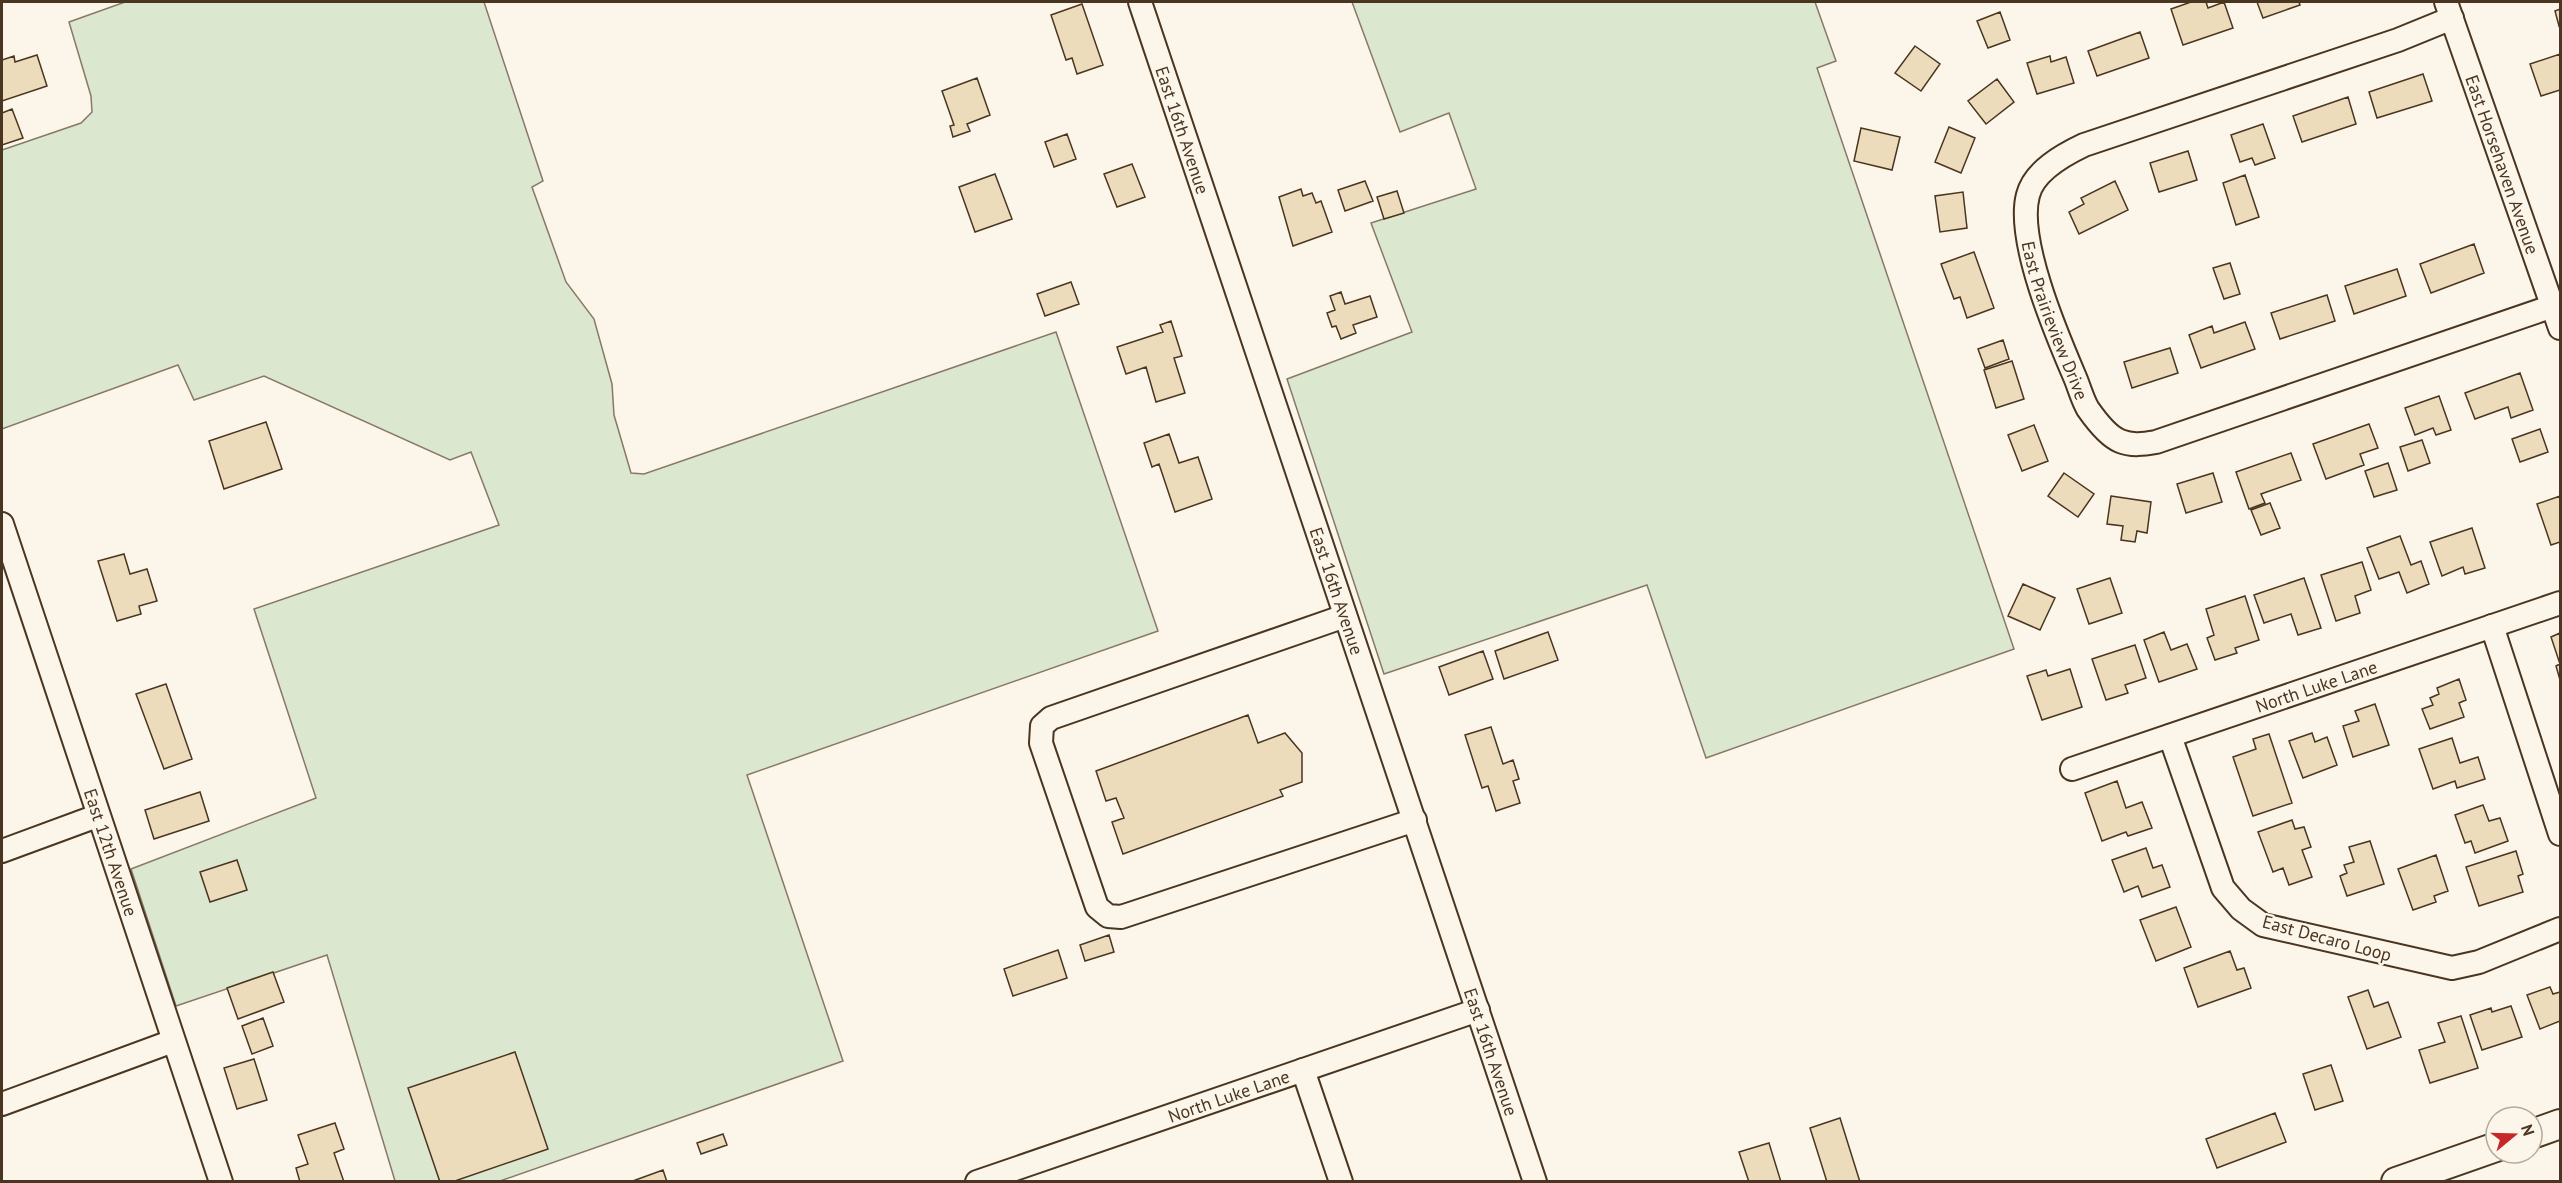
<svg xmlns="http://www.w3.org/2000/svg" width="2562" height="1183" font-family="'PT Sans',sans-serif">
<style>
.green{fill:#dce7d0;stroke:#887966;stroke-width:1.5}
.building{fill:#ecdcbc;stroke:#4a3520;stroke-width:1.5}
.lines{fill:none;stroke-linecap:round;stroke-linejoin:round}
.minor-casing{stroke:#4a3520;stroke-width:26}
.major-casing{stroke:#4a3520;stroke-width:32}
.minor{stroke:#fbf6e9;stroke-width:22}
.major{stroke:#fbf6e9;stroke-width:28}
.labels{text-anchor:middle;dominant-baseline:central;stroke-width:4.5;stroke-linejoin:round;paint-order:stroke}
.street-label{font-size:18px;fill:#4a3520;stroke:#fbf6e9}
</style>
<rect width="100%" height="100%" fill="#fbf6e9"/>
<path class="green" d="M125,2H484L543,181L532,187L566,282L594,319L612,384L614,415L631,473L644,474L1056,332L1158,631L747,775L843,1061L500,1181H395L327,955L176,1006L131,869L316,798L254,609L499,525L471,452L450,460L264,376L194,400L178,365L2,429V150L81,123L92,112L91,96L69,22Z
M1352,2H1815L1836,61L1817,68L2014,649L1706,758L1647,585L1384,674L1287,379L1412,332L1371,223L1476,189L1449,113L1400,132Z"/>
<path class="building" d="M2191,2H2206L2208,8L2224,2L2233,28L2183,45L2171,9Z
M2257,2H2299L2300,5L2263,18Z
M1082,4L1103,65L1077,74L1072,58L1066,60L1051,15Z
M2560,9V25L2559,26L2555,11Z
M2000,12L2010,40L1988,48L1977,21Z
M2140,32L2149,58L2097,76L2088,51Z
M1915,46L1940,64L1921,91L1895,73Z
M2560,54V90L2541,96L2530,64Z
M37,55L47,86L2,101V60L14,56L15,62Z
M2050,56L2051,62L2066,57L2074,83L2037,94L2027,63Z
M2423,74L2432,101L2377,118L2369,92Z
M977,78L990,115L967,124L970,131L953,137L950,126L954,125L942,91Z
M1997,79L2014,102L1986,124L1968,101Z
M2348,97L2356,124L2302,142L2293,116Z
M12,109L23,138L2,145V113Z
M2263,124L2275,158L2255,165L2252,158L2240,162L2231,135Z
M1949,127L1975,138L1961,173L1935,162Z
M1861,128L1900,137L1892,170L1854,161Z
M1067,134L1076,159L1054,167L1045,142Z
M2188,151L2197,180L2159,192L2150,163Z
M1132,164L1145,197L1117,207L1104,174Z
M995,174L1012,219L975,232L959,187Z
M2245,175L2259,217L2236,225L2223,183Z
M1365,181L1373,201L1345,211L1338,190Z
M2115,181L2128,210L2079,234L2069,212L2084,204L2081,198Z
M1301,189L1303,196L1312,193L1316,203L1321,201L1332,232L1293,246L1279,197Z
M1397,191L1404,213L1384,219L1377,197Z
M1963,192L1967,228L1940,232L1935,196Z
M2474,244L2484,273L2431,293L2420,264Z
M1974,252L1994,308L1967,318L1960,297L1954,299L1941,264Z
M2230,263L2240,294L2224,299L2213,268Z
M2397,269L2406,296L2354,314L2345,286Z
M1071,282L1079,304L1045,316L1037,294Z
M1341,292L1345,304L1370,296L1377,317L1353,325L1356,333L1341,339L1336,326L1332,327L1327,313L1335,310L1330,296Z
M2327,295L2335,321L2280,339L2271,313Z
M1171,321L1182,356L1174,358L1185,393L1156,402L1146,367L1126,374L1117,347L1163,332L1160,325Z
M2245,322L2255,349L2201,368L2189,335L2212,326L2214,333Z
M2003,340L2009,359L1985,368L1978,349Z
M2170,348L2178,373L2132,388L2124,362Z
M2012,361L2024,399L1996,408L1984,370Z
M2520,373L2533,410L2511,418L2508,407L2475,419L2465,393Z
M2439,396L2451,430L2436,435L2433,428L2415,435L2405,408Z
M266,422L282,469L224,489L209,441Z
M2369,424L2378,448L2360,454L2364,465L2326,479L2313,444Z
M2034,425L2048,461L2022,471L2008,435Z
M2540,429L2548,452L2520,462L2512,439Z
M1169,434L1179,463L1198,457L1212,499L1175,512L1159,464L1152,467L1144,443Z
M2422,440L2430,463L2408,471L2400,447Z
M2291,453L2301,480L2261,494L2265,503L2249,509L2236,472Z
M2388,463L2397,490L2374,497L2365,471Z
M2064,473L2094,494L2078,517L2048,496Z
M2213,473L2222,502L2186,513L2177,484Z
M2111,496L2151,502L2147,533L2137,531L2135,542L2121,540L2123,526L2107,524Z
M2560,496V542L2551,545L2537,504Z
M2270,503L2280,528L2261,535L2251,510Z
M2472,528L2485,568L2465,574L2463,567L2442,576L2430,542Z
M2400,536L2411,565L2421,561L2429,584L2407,593L2399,572L2379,579L2367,548Z
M124,554L130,574L147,569L157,601L139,606L141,614L117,621L98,561Z
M2362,562L2371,590L2355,596L2360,613L2336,621L2321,575Z
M2110,578L2122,613L2089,624L2077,589Z
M2304,578L2321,628L2298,635L2291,614L2264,623L2254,595Z
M2023,584L2055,598L2040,630L2008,616Z
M2245,596L2259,640L2235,648L2237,653L2215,660L2207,638L2214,635L2206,609Z
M1548,632L1558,660L1504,679L1495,651Z
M2164,632L2171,650L2187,644L2197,669L2159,682L2144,640Z
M2560,633V680L2556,666L2560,664L2551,637Z
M2135,645L2146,678L2125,685L2128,693L2106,700L2092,659Z
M1483,651L1493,679L1449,695L1439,667Z
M2070,669L2082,707L2042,720L2027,676L2046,670L2048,676Z
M2459,679L2466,700L2459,703L2464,717L2430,729L2422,709L2433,705L2430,698L2439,694L2437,688Z
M166,684L192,759L164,769L136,694Z
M2375,704L2389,745L2353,757L2343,726L2359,721L2355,711Z
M1248,715L1258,743L1285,733L1302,753V782L1280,790L1283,796L1123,854L1112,822L1124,818L1116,798L1106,801L1096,771Z
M1491,727L1503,764L1513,760L1519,779L1513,781L1520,803L1496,811L1488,786L1482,788L1465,735Z
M2312,733L2315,742L2327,737L2337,765L2303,778L2289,741Z
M2269,734L2292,803L2253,816L2233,757L2256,749L2253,739Z
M2452,738L2460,763L2478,757L2485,779L2457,788L2455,781L2433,789L2419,749Z
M2117,781L2126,808L2142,802L2152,828L2128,836L2126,832L2102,841L2085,793Z
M200,792L209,821L154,839L145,810Z
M2483,805L2489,821L2500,818L2508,841L2475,853L2471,841L2465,843L2455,815Z
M2292,820L2295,829L2304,827L2311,847L2302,850L2312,877L2289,885L2283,868L2273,872L2258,832Z
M2370,841L2384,884L2347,896L2340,876L2347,873L2344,865L2354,862L2349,847Z
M2146,848L2153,868L2162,865L2170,887L2142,897L2138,886L2124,892L2112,860Z
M2516,851L2523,874L2518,876L2523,892L2479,906L2466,867Z
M2436,855L2448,891L2434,896L2436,902L2413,910L2398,869Z
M237,860L247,890L210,902L200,872Z
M2176,907L2191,947L2156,961L2140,920Z
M1109,935L1114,952L1085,961L1080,945Z
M1058,950L1067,978L1013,996L1004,969Z
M2230,951L2237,970L2244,968L2251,988L2198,1007L2184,968Z
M273,972L284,1002L238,1019L227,988Z
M2550,987L2553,994L2560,992V1021L2540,1029L2527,995Z
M2368,990L2374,1007L2388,1002L2401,1037L2367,1049L2348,997Z
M2511,1006L2522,1037L2482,1050L2470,1015L2491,1008L2492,1012Z
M2461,1016L2478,1068L2430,1083L2419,1050L2445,1042L2438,1023Z
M263,1018L273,1046L252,1054L242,1026Z
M515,1052L548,1149L452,1182H440L408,1088Z
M254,1059L267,1100L237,1109L224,1068Z
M2331,1065L2343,1101L2315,1110L2303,1074Z
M2275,1113L2286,1142L2217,1168L2206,1139Z
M1840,1118L1860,1182H1827L1810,1128Z
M335,1123L344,1149L334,1153L344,1182H300L296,1168L308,1164L298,1135Z
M723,1134L727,1145L701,1154L697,1143Z
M1769,1143L1781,1182H1749L1739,1152Z
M663,1170L667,1182H630Z"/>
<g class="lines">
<g class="minor-casing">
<g id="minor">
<path id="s1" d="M1140,2L1535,1182"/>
<path id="s2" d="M2446,2L2560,328"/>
<path id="s3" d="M2452,18L2398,40L2084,145C2063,155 2034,171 2028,195C2016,239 2056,333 2074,375C2079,386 2082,399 2088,409C2095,419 2108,436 2120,441C2132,446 2144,444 2156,442L2553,306"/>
<path id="s4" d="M2,524L221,1182"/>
<path d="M1345,616L1051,718L1042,726L1041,743L1097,907L1108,916L1121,917L1415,820"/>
<path d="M2492,626L2560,834"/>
<path d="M2170,736L2223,888L2241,909L2263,925L2452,968L2479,962L2560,929"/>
<path id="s5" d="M2072,769L2560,603"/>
<path d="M2,851L97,816"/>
<path d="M1303,1070L1341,1182"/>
<path d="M2,1104L173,1041"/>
<path id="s6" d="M977,1182L1478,1010"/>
</g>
</g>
<g class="major-casing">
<path id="major" d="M2532,1134L2560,1124
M2396,1182L2496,1147"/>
</g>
<use href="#minor" class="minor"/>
<use href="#major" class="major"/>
</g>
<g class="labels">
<g class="street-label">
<text stroke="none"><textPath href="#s1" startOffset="135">East 16th Avenue</textPath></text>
<text stroke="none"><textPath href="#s2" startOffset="172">East Horsehaven Avenue</textPath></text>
<text stroke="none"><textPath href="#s3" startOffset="597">East Prairieview Drive</textPath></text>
<text stroke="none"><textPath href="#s1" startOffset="621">East 16th Avenue</textPath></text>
<text stroke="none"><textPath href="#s5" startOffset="258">North Luke Lane</textPath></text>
<text stroke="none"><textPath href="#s4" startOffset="346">East 12th Avenue</textPath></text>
<text transform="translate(2327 938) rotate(15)">East Decaro Loop</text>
<text stroke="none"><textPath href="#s1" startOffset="1107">East 16th Avenue</textPath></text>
<text stroke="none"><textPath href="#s6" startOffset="266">North Luke Lane</textPath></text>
</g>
</g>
<rect width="2562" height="1183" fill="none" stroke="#4a3520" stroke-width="6"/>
<g transform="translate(2514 1135) rotate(71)"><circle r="28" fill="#fbf6e9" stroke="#b4a999" stroke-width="1.5"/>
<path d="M0-4.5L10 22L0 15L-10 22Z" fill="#c62828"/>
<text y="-9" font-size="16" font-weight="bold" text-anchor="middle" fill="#4a3520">N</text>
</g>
</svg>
